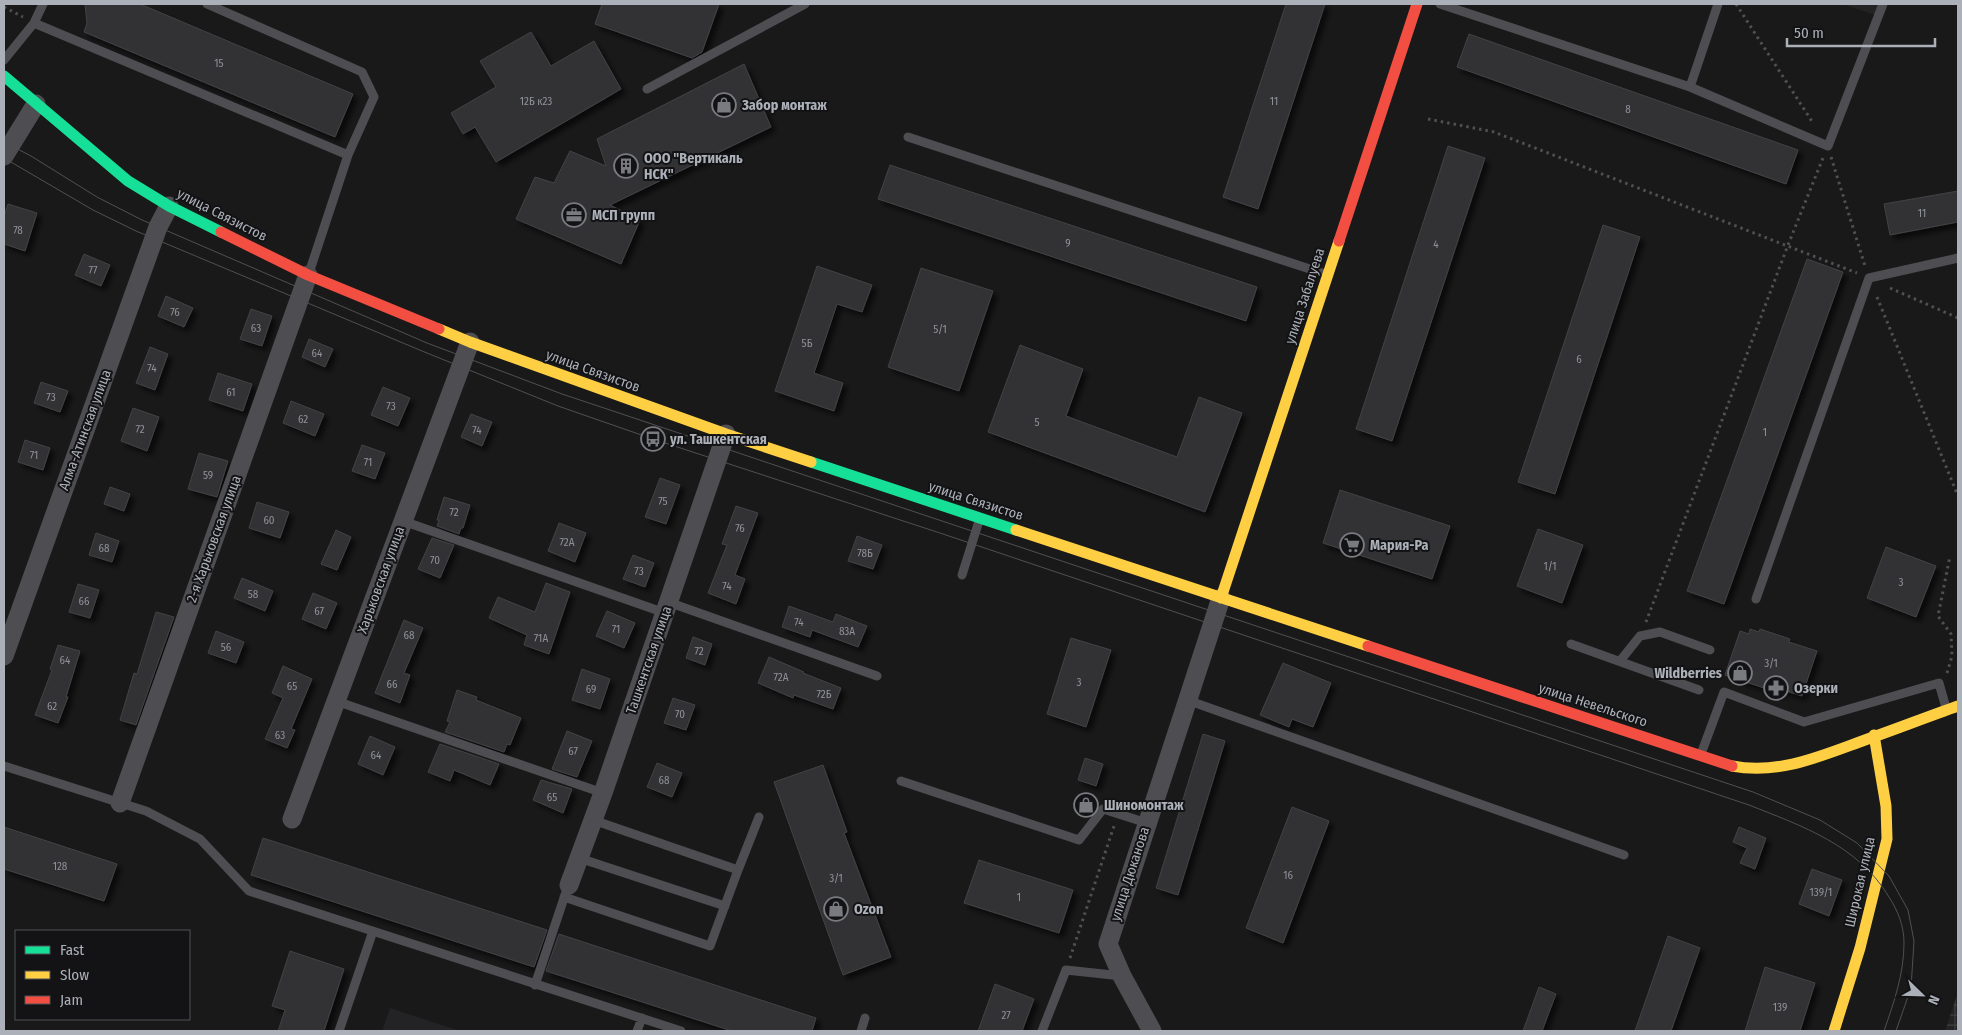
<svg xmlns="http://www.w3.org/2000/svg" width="1962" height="1035" font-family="'Fira Sans Condensed',sans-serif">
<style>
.built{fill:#232325}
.industrial{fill:url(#industrial-grid)}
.building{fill:#333334;stroke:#424245;filter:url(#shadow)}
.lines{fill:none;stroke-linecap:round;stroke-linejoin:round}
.path{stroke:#4f5052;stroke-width:3;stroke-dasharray:2.5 4;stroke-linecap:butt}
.lane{stroke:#4e4e52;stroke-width:9}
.street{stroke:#4e4e52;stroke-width:19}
.fast{stroke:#16e098;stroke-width:11}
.slow{stroke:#ffcf43;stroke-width:11}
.jam{stroke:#f24e42;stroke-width:11}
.tram{stroke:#4f5052;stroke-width:1}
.labels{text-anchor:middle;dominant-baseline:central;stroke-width:4;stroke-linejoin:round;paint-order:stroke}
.number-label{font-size:11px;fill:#8e9197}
.poi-label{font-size:14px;font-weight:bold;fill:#acb0b8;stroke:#131315;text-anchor:start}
.street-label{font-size:14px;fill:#acb0b8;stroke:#131315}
</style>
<defs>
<pattern id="industrial-grid" width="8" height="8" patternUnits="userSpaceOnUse" patternTransform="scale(1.25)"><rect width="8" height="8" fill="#232325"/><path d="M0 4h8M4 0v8" fill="none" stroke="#404043"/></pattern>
<filter id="shadow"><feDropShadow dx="4.5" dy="4.5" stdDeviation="2.5" flood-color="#0009"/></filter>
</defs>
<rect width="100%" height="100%" fill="#191919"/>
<path class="built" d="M1843,4H1880L1875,15Z
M390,1008L460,1031H382Z"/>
<path class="industrial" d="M1958,992V1031H1945Z"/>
<path class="building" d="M85,4H140L353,94L335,137L84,32L87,23Z
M602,4H719L702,52L692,58L595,24Z
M1286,4H1325L1258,209L1223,197Z
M531,32L551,66L594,41L621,89L496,162L475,127L463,134L451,113L496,87L480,61Z
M1469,34L1798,150L1786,184L1457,67Z
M744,64L771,127L610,205L640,220L621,264L516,219L535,177L554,183L570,151L606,166L597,139Z
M1448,146L1485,158L1392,441L1356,429Z
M890,165L1257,287L1246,321L878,199Z
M1958,191V222L1890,235L1884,204Z
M8,204L37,213L25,251L4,244V216Z
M1603,225L1640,237L1555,494L1518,482Z
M84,254L110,265L101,286L75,275Z
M1807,259L1843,272L1724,604L1687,591Z
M817,266L872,285L862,312L837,304L814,373L843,383L834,411L775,391Z
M921,268L993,291L959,391L888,367Z
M166,296L193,308L184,327L158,316Z
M251,309L272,316L262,346L240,339Z
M309,339L333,349L325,367L302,357Z
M1020,345L1083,369L1066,416L1177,457L1199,397L1242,413L1205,512L988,432Z
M150,347L168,354L155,390L136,383Z
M218,373L252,384L243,411L209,400Z
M41,382L68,391L60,412L34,403Z
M383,387L410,398L398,426L371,415Z
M291,401L324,414L315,436L283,423Z
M133,408L159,417L147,451L121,441Z
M471,414L492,422L482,446L461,437Z
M25,440L50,448L43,470L18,462Z
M362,445L385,453L375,479L352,471Z
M199,453L228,461L217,497L188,489Z
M660,478L680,485L666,524L645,517Z
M110,487L130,494L124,511L104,504Z
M1340,490L1450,526L1432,579L1323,543Z
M444,497L470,505L463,528H461L459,534L437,526L439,520H437Z
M257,502L289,512L280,538L249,528Z
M736,506L758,513L735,575L745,579L736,604L708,593L727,545L722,544Z
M559,523L586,533L575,562L548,551Z
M1538,529L1583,545L1562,603L1517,586Z
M336,530L351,537L337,570L321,564Z
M96,533L119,541L112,562L89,555Z
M857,536L882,545L873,569L848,561Z
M432,538L454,545L440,578L418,569Z
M1886,547L1936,566L1916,617L1867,598Z
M633,555L654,563L645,587L623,579Z
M242,578L273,591L265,611L234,598Z
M546,583L570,592L549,654L524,645L527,635L489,618L498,597L535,612Z
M78,584L99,590L90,618L69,612Z
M313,593L337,603L326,629L302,619Z
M789,606L833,622L836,614L867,626L858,647L812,630L810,637L782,627Z
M607,611L635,623L624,648L596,636Z
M156,612L174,617L136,725L120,720L134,673L137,674Z
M404,620L423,628L404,673L410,675L400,703L375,693Z
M1750,629L1759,632L1760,629L1790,639L1789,642L1817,651L1802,696L1783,690L1782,694L1725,675L1740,631L1749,634Z
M216,631L244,642L236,663L208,653Z
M693,637L712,644L705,665L686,658Z
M1071,638L1111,650L1086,727L1047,714Z
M58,645L80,651L66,697H68L58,723L35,715L52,670L50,669Z
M769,657L804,672L803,673L841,688L833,709L794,695L793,698L758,683Z
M1283,663L1331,683L1313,727L1292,719L1289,727L1260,715Z
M283,666L312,679L291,729L295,730L287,748L265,739L283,698L272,693Z
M582,669L610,679L600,709L572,700Z
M457,690L477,697L476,700L521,718L510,745L507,744L504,752L445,732L450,722L447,721Z
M673,698L695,705L686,730L664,723Z
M567,731L592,741L577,777L552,769Z
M1203,734L1225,741L1178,895L1156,888Z
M370,736L395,747L383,775L358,764Z
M440,744L499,764L490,785L454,770L450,781L428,772Z
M1085,758L1103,764L1096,786L1078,780Z
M657,763L682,773L672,797L647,787Z
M823,765L847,832L844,833L891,957L843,975L774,782Z
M541,780L572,789L563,813L533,800Z
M1292,807L1329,821L1283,943L1246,928Z
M4,827L117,864L104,901L4,869Z
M1739,827L1766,838L1755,869L1740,863L1747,848L1733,842Z
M263,838L547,930L534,967L251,875Z
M979,860L1073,890L1059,933L964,903Z
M1812,869L1842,880L1829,916L1799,904Z
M559,934L816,1018L812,1031H732L546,971Z
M1668,936L1700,948L1671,1031H1635Z
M290,951L344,969L324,1031H278L285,1010L272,1006Z
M1765,967L1815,983L1800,1031H1745Z
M995,984L1034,999L1022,1031H978Z
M1539,987L1556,994L1542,1031H1523Z"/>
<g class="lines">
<path class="path" d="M1736,4L1813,123
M4,7L23,17
M1428,119L1494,132L1857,273
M1831,157L1865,266
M1890,288L1958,318
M1877,297L1958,496
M1646,622L1788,245L1823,158
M1947,673L1952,656L1951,634L1938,616L1950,556
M1070,958L1114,826"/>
<path class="lane" d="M207,4L362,72L374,97L348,155
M1440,4L1690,87L1828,146L1883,4
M34,23L348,155L309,273
M4,60L34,23L43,4
M1690,87L1718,4
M647,89L805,4
M908,137L1325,274
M403,521L665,613
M962,575L979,521
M1756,599L1869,278L1958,258
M668,602L877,676
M1571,644L1699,690
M1620,661L1640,636L1660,632L1710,650
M1187,700L1624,855
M336,701L603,793
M1701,754L1724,692L1804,722L1939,683L1946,708
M4,766L146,811L200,839L249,891L681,1031
M901,781L1079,840L1103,809L1147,823
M593,820L738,870L759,817
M579,858L725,906
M564,897L710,946L738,870
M535,985L566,892
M339,1031L373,931
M637,1031L642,1018
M861,1031L865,1018
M1042,1031L1066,970L1122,976"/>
<path class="street" d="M4,156L36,104
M4,656L158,227L169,206
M120,803L308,275
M292,819L470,342
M569,885L603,793L726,434
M1152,1031L1122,976L1108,944L1221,598"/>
<path class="fast" d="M4,76L128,181L169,206L221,232
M811,462L1016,530"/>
<path class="slow" d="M439,329L470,342L726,434L811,462
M1016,530L1368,646
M1221,598L1339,241
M1732,766C1779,775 1821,756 1865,740C1896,729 1927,717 1958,706
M1834,1031L1860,948L1887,839L1886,806L1874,735"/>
<path class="jam" d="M221,232L308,275L439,329
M1339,241L1417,4
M1368,646L1732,766"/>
<path class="tram" d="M4,142L31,156L97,197L142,220L427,343L562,394L1753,792L1820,820L1857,843L1889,876L1908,910L1914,941L1911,988L1896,1031
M4,158L93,210L136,231L422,351L558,406L653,439L943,534L1749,805C1802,826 1858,845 1889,897C1898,911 1904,926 1904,943C1904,974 1894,1002 1884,1031"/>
</g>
<defs>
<g id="shop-ring" transform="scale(1.25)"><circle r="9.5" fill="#131315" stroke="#797b80" stroke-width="1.5"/><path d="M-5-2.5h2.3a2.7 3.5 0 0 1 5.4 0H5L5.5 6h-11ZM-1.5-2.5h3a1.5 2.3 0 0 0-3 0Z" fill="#797b80"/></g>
<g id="building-ring" transform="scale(1.25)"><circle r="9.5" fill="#131315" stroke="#797b80" stroke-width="1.5"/><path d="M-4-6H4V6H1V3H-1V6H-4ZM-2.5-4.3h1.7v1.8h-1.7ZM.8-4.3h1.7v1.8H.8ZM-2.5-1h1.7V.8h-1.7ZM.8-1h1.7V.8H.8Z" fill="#797b80"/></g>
<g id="office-ring" transform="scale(1.25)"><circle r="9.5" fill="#131315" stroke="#797b80" stroke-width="1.5"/><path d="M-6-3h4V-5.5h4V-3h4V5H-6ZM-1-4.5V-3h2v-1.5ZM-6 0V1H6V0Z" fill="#797b80"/></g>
<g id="bus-ring" transform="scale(1.25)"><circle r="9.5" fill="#131315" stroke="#797b80" stroke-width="1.5"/><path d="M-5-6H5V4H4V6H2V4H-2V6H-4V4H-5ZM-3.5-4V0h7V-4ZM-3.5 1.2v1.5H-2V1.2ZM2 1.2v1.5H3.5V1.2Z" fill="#797b80"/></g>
<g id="supermarket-ring" transform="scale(1.25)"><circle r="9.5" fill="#131315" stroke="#797b80" stroke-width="1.5"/><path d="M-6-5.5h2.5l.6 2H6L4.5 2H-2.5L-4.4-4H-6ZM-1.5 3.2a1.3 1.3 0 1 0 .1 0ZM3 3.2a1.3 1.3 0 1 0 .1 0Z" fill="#797b80"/></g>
<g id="pharmacy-ring" transform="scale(1.25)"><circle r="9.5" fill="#131315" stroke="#797b80" stroke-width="1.5"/><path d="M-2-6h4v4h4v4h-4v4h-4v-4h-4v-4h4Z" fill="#797b80"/></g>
</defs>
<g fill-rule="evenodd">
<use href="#shop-ring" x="724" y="105"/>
<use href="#building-ring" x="626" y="166"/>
<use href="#office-ring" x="574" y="215"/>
<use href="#bus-ring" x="653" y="439"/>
<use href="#supermarket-ring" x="1352" y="545"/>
<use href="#shop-ring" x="1740" y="673"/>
<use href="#pharmacy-ring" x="1776" y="688"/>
<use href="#shop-ring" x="1086" y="805"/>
<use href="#shop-ring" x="836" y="909"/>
</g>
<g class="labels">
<g class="number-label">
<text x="219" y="63">15</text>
<text x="536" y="101">12Б к23</text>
<text x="1274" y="101">11</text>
<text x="1628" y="109">8</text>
<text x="1922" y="213">11</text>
<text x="18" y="230">78</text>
<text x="1068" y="243">9</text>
<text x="1436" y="244">4</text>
<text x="93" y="270">77</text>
<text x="175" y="312">76</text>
<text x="256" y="328">63</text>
<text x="940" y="329">5/1</text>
<text x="807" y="343">5Б</text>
<text x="317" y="353">64</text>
<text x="1579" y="359">6</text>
<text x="152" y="368">74</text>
<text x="231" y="392">61</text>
<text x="51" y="397">73</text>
<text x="391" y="406">73</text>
<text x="303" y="419">62</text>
<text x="1037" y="422">5</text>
<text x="140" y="429">72</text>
<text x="477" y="430">74</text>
<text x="1765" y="432">1</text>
<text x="34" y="455">71</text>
<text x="368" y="462">71</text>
<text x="208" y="475">59</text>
<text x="663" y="501">75</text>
<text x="454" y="512">72</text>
<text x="269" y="520">60</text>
<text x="740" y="528">76</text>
<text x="567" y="542">72А</text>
<text x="104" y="548">68</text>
<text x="865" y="553">78Б</text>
<text x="435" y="560">70</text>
<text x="1550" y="566">1/1</text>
<text x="639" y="571">73</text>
<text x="1901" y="582">3</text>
<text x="727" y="586">74</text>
<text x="253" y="594">58</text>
<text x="84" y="601">66</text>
<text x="319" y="611">67</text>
<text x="799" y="622">74</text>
<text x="616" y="629">71</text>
<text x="847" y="631">83А</text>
<text x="409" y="635">68</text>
<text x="541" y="638">71А</text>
<text x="226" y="647">56</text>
<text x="699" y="651">72</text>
<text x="65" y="660">64</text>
<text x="1771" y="663">3/1</text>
<text x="781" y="677">72А</text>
<text x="1079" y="682">3</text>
<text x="392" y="684">66</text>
<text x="292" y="686">65</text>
<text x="591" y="689">69</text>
<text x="824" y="694">72Б</text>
<text x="52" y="706">62</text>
<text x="680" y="714">70</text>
<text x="280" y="735">63</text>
<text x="573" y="751">67</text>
<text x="376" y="755">64</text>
<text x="664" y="780">68</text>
<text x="552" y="797">65</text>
<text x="60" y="866">128</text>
<text x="1288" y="875">16</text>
<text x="836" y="878">3/1</text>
<text x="1821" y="892">139/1</text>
<text x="1019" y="897">1</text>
<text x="1780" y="1007">139</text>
<text x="1006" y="1015">27</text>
</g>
<g class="poi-label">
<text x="742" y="105">Забор монтаж</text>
<text x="644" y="158">ООО "Вертикаль<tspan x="644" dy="16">НСК"</tspan></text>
<text x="592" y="215">МСП групп</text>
<text x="670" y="439">ул. Ташкентская</text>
<text x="1370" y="545">Мария-Ра</text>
<text x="1722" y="673" text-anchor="end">Wildberries</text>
<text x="1794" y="688">Озерки</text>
<text x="1104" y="805">Шиномонтаж</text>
<text x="854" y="909">Ozon</text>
</g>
<g class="street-label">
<text transform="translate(222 215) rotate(27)">улица Связистов</text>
<text transform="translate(1305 296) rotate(-72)">улица Забалуева</text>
<text transform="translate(593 371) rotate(20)">улица Связистов</text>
<text transform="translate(85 430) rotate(-70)">Алма-Атинская улица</text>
<text transform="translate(976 501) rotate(18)">улица Связистов</text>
<text transform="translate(214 539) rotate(-70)">2-я Харьковская улица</text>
<text transform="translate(381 580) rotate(-70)">Харьковская улица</text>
<text transform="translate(649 660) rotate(-71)">Ташкентская улица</text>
<text transform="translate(1593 705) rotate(18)">улица Невельского</text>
<text transform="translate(1130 874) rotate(-72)">улица Дюканова</text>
<text transform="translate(1860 882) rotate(-77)">Широкая улица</text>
</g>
</g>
<rect width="1962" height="1035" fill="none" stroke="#acb0b8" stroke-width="10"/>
<rect x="15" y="930" width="175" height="90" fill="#131315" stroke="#505256"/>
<rect x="25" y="946" width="25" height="8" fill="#16e098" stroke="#505256"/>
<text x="60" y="955" font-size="15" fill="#acb0b8">Fast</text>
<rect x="25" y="971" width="25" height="8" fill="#ffcf43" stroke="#505256"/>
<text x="60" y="980" font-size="15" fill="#acb0b8">Slow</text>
<rect x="25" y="996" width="25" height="8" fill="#f24e42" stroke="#505256"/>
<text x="60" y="1005" font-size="15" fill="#acb0b8">Jam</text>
<g transform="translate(1922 995) rotate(113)" stroke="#131315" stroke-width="4" paint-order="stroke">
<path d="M0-4L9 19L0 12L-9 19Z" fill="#acb0b8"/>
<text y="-8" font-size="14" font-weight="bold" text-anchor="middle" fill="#acb0b8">N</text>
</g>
<path d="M1787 38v8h148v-8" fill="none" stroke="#acb0b8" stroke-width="2.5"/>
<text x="1794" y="38" font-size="15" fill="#acb0b8" stroke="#131315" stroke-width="4" paint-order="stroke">50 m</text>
</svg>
